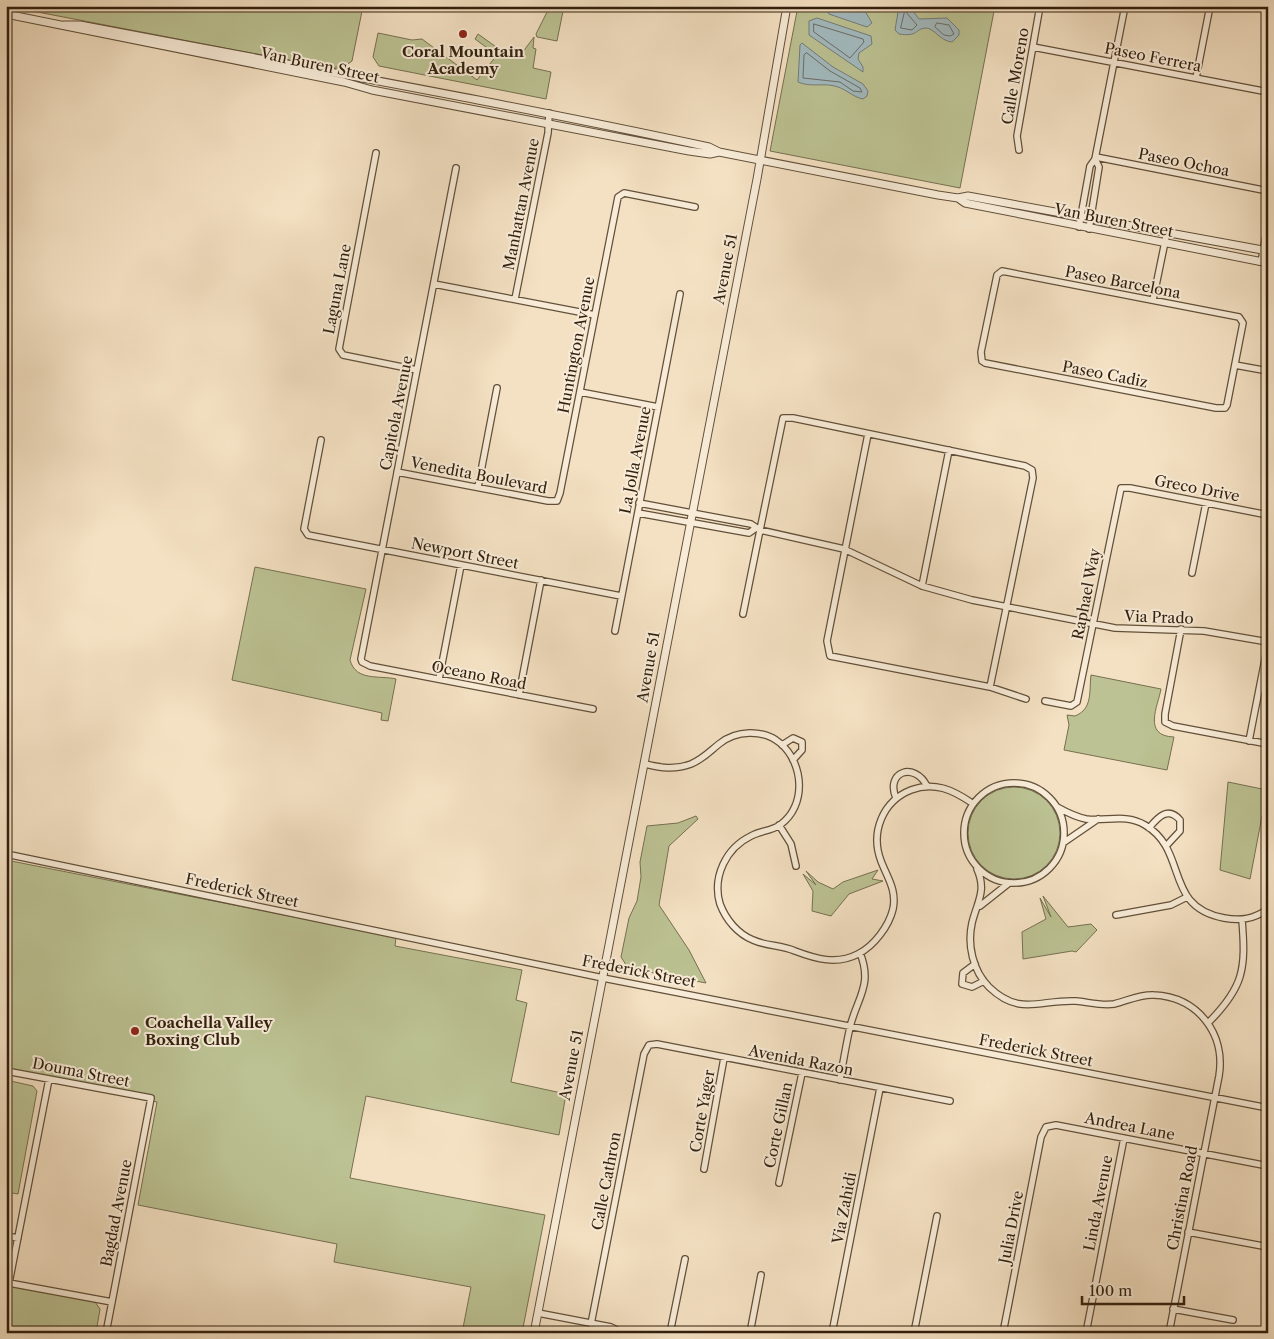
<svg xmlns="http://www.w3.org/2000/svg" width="1274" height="1339" font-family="'Libre Caslon Text',serif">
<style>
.green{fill:#bcc293;stroke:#767050}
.water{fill:#a2babf;stroke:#757c78}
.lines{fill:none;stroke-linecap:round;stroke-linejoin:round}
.shore{stroke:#6a6c66;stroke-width:1}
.minor-casing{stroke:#62503a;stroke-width:8}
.tertiary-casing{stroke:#62503a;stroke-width:9}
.minor{stroke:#f8ecd8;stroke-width:5.5}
.tertiary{stroke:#f8ecd8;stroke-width:7}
.poi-dot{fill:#8f2418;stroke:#f8ecd8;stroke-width:2}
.labels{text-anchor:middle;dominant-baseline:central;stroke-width:4;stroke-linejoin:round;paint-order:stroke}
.poi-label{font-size:15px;font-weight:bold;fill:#311f0d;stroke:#f8ecd8}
.street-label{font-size:15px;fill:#311f0d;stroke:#f8ecd8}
</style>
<rect width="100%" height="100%" fill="#f4e1c3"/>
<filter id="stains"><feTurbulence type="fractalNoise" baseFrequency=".004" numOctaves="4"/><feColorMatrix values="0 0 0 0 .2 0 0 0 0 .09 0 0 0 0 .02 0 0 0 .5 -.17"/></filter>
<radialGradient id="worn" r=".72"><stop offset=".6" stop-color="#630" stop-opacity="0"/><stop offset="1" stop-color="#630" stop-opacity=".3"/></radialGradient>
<path class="green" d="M6,6H363L352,61L345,66L329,68Z
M550,6H564L557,41L537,37L536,34Z
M798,6H995L960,188L770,151Z
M378,33L412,40L422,39L477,80L497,55L475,39L478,34L513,59L522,53L534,37L533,48L536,49L533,68L551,72L546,99L379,66L373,57Z
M255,567L366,589L350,660C356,682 380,675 396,679L388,721L381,720L382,713L232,680Z
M1091,675L1161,689C1158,706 1142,736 1174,737L1167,770L1064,750L1069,725L1067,715L1075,716C1093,709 1089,691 1091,675Z
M1228,782L1267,790L1250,879L1220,870Z
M968 833a46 46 0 1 1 92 0a46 46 0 1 1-92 0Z
M696,816L698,819L669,846L659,905L689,950L706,983L628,968L621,957L629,918L637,901L641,877L640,862L647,826L678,823Z
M6,860L396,937L395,946L522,970L516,1000L527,1003L511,1082L566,1094L559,1135L366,1096L350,1178L545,1215L522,1333H462L471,1287L334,1262L337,1244L138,1205L157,1102L6,1072Z
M878,870L872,879L883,881L849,894L831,916L812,911L813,891L803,874L816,885L806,871L818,882L833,889L843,882Z
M1043,896L1068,927L1091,924L1097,930L1076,952L1072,951L1023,959L1022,932L1046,919L1040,898L1051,917Z
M6,1080L33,1086L37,1091L18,1194L6,1192Z
M6,1284L95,1302L100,1309L96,1333H6Z"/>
<path class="water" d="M826,6H862L872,23L867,27L829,14Z
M899,6H909L919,19L947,18L959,30V35L952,42C940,41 934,28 926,28C914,29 919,37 899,34L895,30Z
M817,18L871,36L872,44L859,53L858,59L863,67V72L809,35V21Z
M802,43L833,67L863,84L868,91L867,96L863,99C853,97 847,90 838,87C825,82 811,88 798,82L800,45Z"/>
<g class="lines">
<path class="shore" d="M905,11L917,25L912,30L901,28Z
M937,23L949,25L954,34L950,36L944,35L935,27Z
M814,24L863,39L864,42L850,58L814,32Z
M807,53L830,71L860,88L862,92L853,91L840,82L803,78L804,55Z"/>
<g class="minor-casing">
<path id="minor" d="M1033,47L1268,92
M1196,78L1210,6
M1019,150L1017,136L1040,6
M376,153L339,349L343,355L417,370
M1096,157L1268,191
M456,168L361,659L362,662L370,666L593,709
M1079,227L1090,166L1095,159L1125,6
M1089,229L1099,167L1095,159
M1261,262L1268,225
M1002,271L1239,317L1243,323L1227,405L1225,408H1216L985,363L982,361L981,352L997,275Z
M434,284L595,315
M515,299L548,133L549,113
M1153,300L1167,232
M1235,365L1268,371
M580,392L658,407
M868,434L827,641L830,656L990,687L1026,699
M321,440L304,529L308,535L621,596
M397,472L548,501H557L560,493L618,197L624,193L695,207
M478,487L497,388
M639,503L751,524L760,530L783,418H793L1025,466L1032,470L1033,478L990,687
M638,513L749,533L756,528
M1192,573L1206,503
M922,586L949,450
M743,614L760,530L844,549L922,586L972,600L1115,628L1204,631L1268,642
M1181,629L1165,714V722L1173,726L1268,744
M615,631L680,294
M439,679L461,565
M519,695L541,580
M1045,701L1071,706L1077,702L1121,488H1130L1268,515
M1249,741L1268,644
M782,745L793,738L802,742V750L793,760
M645,764C661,768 675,770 691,764C703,759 709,752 719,744C736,730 763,729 780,743C804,763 807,806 780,825C771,831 760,831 751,836C726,848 712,877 720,904C726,920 738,934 753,940C766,946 781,945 795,951C816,959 837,965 858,954C874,946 889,926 893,909C897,890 887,877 881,861C870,832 883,801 911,790C934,781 953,790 972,803
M964 833a50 50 0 1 1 100 0a50 50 0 1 1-100 0Z
M896,798C885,772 914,761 927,786
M1057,807C1066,812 1076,817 1086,819C1106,822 1125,813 1145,825C1189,851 1163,907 1224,918C1241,921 1254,919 1268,909
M779,825L791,844L796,866
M1149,828C1158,817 1168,806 1180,820V831L1167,845
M1063,843L1098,819
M6,854L603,978L1268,1108
M977,869C987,891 977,902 972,923C967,945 973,971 989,987C1020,1017 1041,999 1076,1001C1088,1002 1101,1006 1114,1004C1127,1001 1140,994 1154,995C1198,997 1226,1034 1219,1076L1169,1333
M980,906L1009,883
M1116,915L1171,905L1187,897
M975,964L963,973L962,984L972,987L984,981
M1208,1023C1244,987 1246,969 1242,920
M6,1071L151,1098L106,1333
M49,1079L9,1283L112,1302
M840,1080C843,1063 846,1045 850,1027C857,998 873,985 860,953
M704,1169L724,1058
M779,1183L802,1073
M1188,1232L1268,1247
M6,1236L18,1238
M1173,1309L1233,1320
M538,1313L611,1327L623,1333
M591,1324L644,1054L649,1045L657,1044L950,1101
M670,1333L685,1259
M750,1333L761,1275
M832,1333L880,1088
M914,1333L937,1216
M1003,1333L1041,1137L1046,1127L1056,1125L1268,1166
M1086,1333L1124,1138"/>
</g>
<g class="tertiary-casing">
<path id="tertiary" d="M6,14L344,82L372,90L689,151L710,154L719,152
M64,25H80C290,65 500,102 709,147L719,152L938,195L958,198L968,196L1268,251
M958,198L965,203L1268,263
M534,1333L757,179L787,6"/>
</g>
<use href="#minor" class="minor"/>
<use href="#tertiary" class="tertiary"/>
</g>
<g class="poi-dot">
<circle cx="463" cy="34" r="5"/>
<circle cx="135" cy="1031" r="5"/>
</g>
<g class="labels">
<g class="poi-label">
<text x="463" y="51">Coral Mountain<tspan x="463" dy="17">Academy</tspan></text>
<text x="145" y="1022" text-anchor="start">Coachella Valley<tspan x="145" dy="17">Boxing Club</tspan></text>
</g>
<g class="street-label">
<text transform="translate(1153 57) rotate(11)">Paseo Ferrera</text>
<text transform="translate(320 65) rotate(12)">Van Buren Street</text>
<text transform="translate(1015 76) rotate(-80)">Calle Moreno</text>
<text transform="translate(1184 162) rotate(11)">Paseo Ochoa</text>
<text transform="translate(521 204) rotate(-79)">Manhattan Avenue</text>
<text transform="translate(1114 220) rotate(11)">Van Buren Street</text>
<text transform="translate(725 269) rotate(-79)">Avenue 51</text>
<text transform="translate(1123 282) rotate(11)">Paseo Barcelona</text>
<text transform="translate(337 289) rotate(-79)">Laguna Lane</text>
<text transform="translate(576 345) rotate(-79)">Huntington Avenue</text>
<text transform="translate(1105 374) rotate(11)">Paseo Cadiz</text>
<text transform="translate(396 413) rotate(-79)">Capitola Avenue</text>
<text transform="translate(635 460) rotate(-79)">La Jolla Avenue</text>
<text transform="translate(479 475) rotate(11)">Venedita Boulevard</text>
<text transform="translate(1197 488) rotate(11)">Greco Drive</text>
<text transform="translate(465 553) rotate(11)">Newport Street</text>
<text transform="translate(1086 594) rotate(-79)">Raphael Way</text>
<text transform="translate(1159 617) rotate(2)">Via Prado</text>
<text transform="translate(648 667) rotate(-80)">Avenue 51</text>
<text transform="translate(479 675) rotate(11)">Oceano Road</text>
<text transform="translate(242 890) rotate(12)">Frederick Street</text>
<text transform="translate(639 971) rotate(11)">Frederick Street</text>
<text transform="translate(1036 1050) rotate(11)">Frederick Street</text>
<text transform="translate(801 1060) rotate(11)">Avenida Razon</text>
<text transform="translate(571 1065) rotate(-79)">Avenue 51</text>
<text transform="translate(81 1072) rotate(11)">Douma Street</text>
<text transform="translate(702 1111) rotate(-80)">Corte Yager</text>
<text transform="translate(778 1125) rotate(-78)">Corte Gillan</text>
<text transform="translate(1130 1126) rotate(11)">Andrea Lane</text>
<text transform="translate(606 1181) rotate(-79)">Calle Cathron</text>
<text transform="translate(1182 1198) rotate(-79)">Christina Road</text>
<text transform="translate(1098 1203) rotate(-79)">Linda Avenue</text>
<text transform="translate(844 1208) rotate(-79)">Via Zahidi</text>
<text transform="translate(116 1213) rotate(-79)">Bagdad Avenue</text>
<text transform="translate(1011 1227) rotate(-79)">Julia Drive</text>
</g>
</g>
<rect width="1274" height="1339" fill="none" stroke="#f4e1c3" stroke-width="25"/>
<rect x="8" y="8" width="1259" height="1324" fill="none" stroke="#311f0d" stroke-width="2.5"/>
<rect x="12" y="12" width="1249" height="1314" fill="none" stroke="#311f0d"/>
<path d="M1082 1296v8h102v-8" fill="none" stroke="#311f0d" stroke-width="2.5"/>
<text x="1089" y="1296" font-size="15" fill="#311f0d" stroke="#f8ecd8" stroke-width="4" paint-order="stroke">100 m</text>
<rect width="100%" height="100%" filter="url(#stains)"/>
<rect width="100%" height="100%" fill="url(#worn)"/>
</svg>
